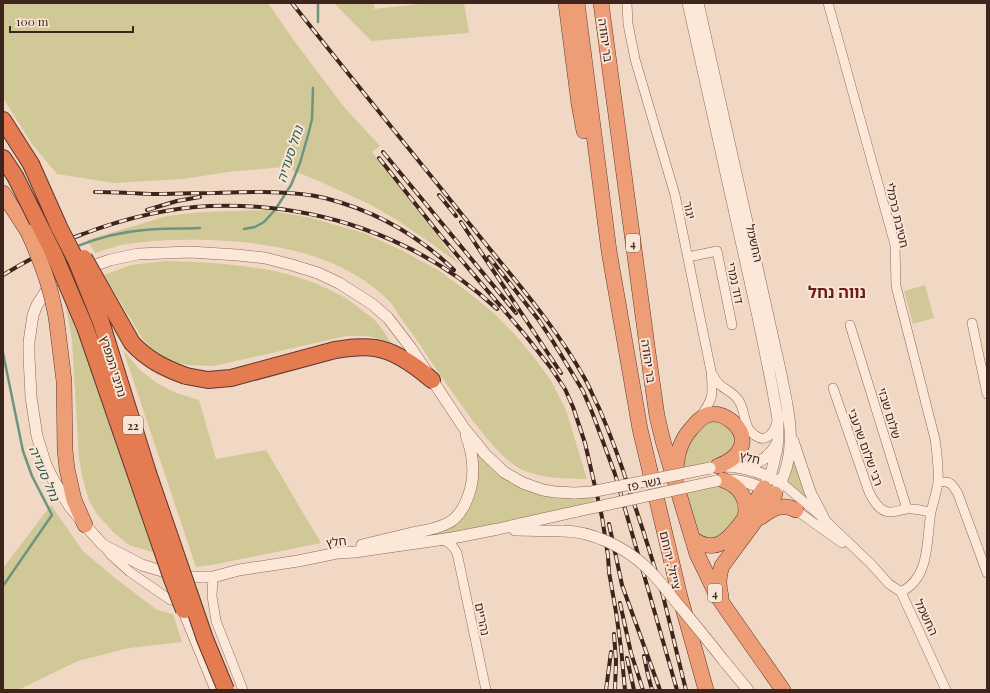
<svg xmlns="http://www.w3.org/2000/svg" width="990" height="693" font-family="'Playfair Display','Noto Sans Hebrew',serif">
<style>
.green{fill:#d1c898}
.lines{fill:none;stroke-linecap:round;stroke-linejoin:round}
.stream{stroke:#6d947f;stroke-width:2.5}
.minor-casing{stroke:#8e6759;stroke-width:10}
.tertiary-casing{stroke:#8e6759;stroke-width:12}
.trunk-casing{stroke:#5c372e;stroke-width:16}
.motorway-casing{stroke:#5c372e;stroke-width:18}
.minor{stroke:#fbe8d9;stroke-width:9}
.tertiary{stroke:#fbe8d9;stroke-width:11}
.trunk{stroke:#ee9e76;stroke-width:15}
.motorway{stroke:#e57c51;stroke-width:16}
.rail-casing{stroke:#3d251e;stroke-width:4}
.rail{stroke:#f8e5d5;stroke-width:2.5;stroke-dasharray:8;stroke-linecap:butt}
.tertiary-bridge-casing{stroke:#8e6759;stroke-width:12;stroke-linecap:butt}
.trunk-bridge-casing{stroke:#5c372e;stroke-width:16;stroke-linecap:butt}
.motorway-bridge-casing{stroke:#5c372e;stroke-width:18;stroke-linecap:butt}
.tertiary-bridge{stroke:#fbe8d9;stroke-width:11}
.trunk-bridge{stroke:#ee9e76;stroke-width:15}
.motorway-bridge{stroke:#e57c51;stroke-width:16}
.labels{text-anchor:middle;dominant-baseline:central;stroke-width:4;stroke-linejoin:round;paint-order:stroke}
.shield{fill:#f8e5d5;stroke:#755f55;stroke-width:1}
.shield-label{font-size:11px;font-weight:bold;fill:#3d251e}
.street-label{font-size:12px;fill:#3d251e;stroke:#f8e5d5}
.water-label{font-size:13px;font-style:italic;fill:#2d5e4d;stroke:#f8e5d5}
.district-label{font-size:16px;font-weight:bold;fill:#6d1b20;stroke:#f8e5d5}
</style>
<rect width="100%" height="100%" fill="#f1d8c5"/>
<path class="green" d="M3,3H268L295,42L344,107L380,146L372,152L459,264L435,246L397,220L371,205L319,181L284,167L228,172L183,179L114,183L57,174L32,144L3,98Z
M334,3H374V9L428,3H464L469,33L371,41Z
M267,210L311,218L364,233L401,250L438,270L468,292L495,314L515,335L533,356L550,379L566,410L587,479C566,479 535,478 517,467C499,455 486,437 473,421C453,394 434,366 416,339C410,331 404,322 398,314C396,310 393,305 390,302C343,254 272,242 208,240C181,239 154,240 126,244C116,246 105,250 95,253L87,240L167,216L201,212Z
M165,261C232,263 310,267 363,311C368,315 374,318 377,323C383,329 387,337 391,343L368,336H346L214,366L187,365L168,360L154,351L142,338L104,275L131,265Z
M62,285L159,554L129,545L113,532L97,514L89,500L83,480L79,459L72,340Z
M925,285L934,318L913,324L904,291Z
M123,350L141,371L157,383L176,393L199,400L216,459L266,450L321,543L212,565L196,567Z
M718,419L737,435L733,451L717,462L683,468L682,458L698,425Z
M474,449L511,480L593,496L594,503L419,540L418,535L463,514Z
M792,453L816,509L785,482Z
M718,483L732,489L743,509L722,538L700,540L685,490Z
M51,505L83,551L115,578L157,610L173,614L182,642L129,648L78,661L18,690H3V568Z"/>
<g class="lines">
<path class="stream" d="M318,3V22
M244,229L255,227L264,222L275,210L291,185L300,163L308,135L312,119L313,88
M75,247C97,238 120,232 144,230C162,228 181,229 200,228
M3,353L23,451L32,476L52,515L3,586"/>
<g class="minor-casing">
<path id="minor" d="M627,3L628,24L635,59L675,195L711,371C713,395 714,398 700,417
M828,3L895,245L896,286L935,439C937,453 939,467 938,482C937,492 933,502 931,512C926,540 931,577 901,592
M688,257L717,251L732,325
M972,323L987,394
M850,325L907,509
M713,375C719,390 732,389 739,401C746,412 743,429 756,436C759,438 762,439 765,438C772,436 776,427 777,421
M833,388L869,492C873,500 880,513 891,512C896,512 901,510 906,509C914,508 923,511 931,512
M938,482C950,481 952,483 958,494L987,573
M782,483L824,519L871,564L889,584L901,592L946,690
M793,508L842,543
M440,540C449,541 453,546 457,553L486,690
M104,546L111,555L130,572L169,599L177,602L183,612L215,690
M213,577L212,596L216,621L243,690"/>
</g>
<g class="tertiary-casing">
<path id="tertiary" d="M688,3L758,317L771,381L778,419V439L777,448L772,470L764,488
M698,3L781,374C790,419 799,453 775,494C760,486 743,479 726,480
M793,441L810,492L824,519
M719,466C739,465 758,471 776,480
M741,467C756,464 769,459 776,445
M575,493L555,492L543,490L523,483L504,472L485,454L464,428L411,348L388,318L372,304L339,283L318,273L292,265L265,258L237,255L190,252L138,254L110,260L59,278L52,283L46,291L37,305L33,315L29,342V356L31,397L37,436L46,465L54,481L70,507L85,525L103,545L142,565L172,574L185,577H213L239,570L298,561L337,553L355,552L375,549L452,538L498,529L578,511
M515,530L563,531
M362,545C378,541 395,537 412,533C424,531 437,529 448,523C455,520 460,513 464,506C476,483 475,459 466,435
M724,661L748,690"/>
</g>
<g class="trunk-casing">
<path id="trunk" d="M566,3L579,104L584,131
M577,3L609,251L640,429L680,597L706,690
M601,3L648,353L657,416L663,441L697,554L710,581L716,594L727,610L783,690
M3,193L28,232
M58,332L64,381L65,450L67,469L74,500L85,525
M676,474C676,458 680,441 691,429C696,423 700,418 707,415C723,410 745,427 742,444C739,456 729,462 718,466
M723,480C740,486 749,500 745,517
M761,517C773,508 782,503 796,510
M692,538C699,545 712,548 721,543C736,535 755,503 764,488
M721,596C718,585 718,576 722,566L775,494"/>
</g>
<g class="motorway-casing">
<path id="motorway" d="M3,120L31,164
M3,158L15,176
M186,376L208,380L231,378L335,350C348,348 361,346 375,348C395,351 417,367 432,380"/>
</g>
<use href="#minor" class="minor"/>
<use href="#tertiary" class="tertiary"/>
<use href="#trunk" class="trunk"/>
<use href="#motorway" class="motorway"/>
<g class="rail-casing">
<path id="rail" d="M292,3C351,78 412,152 472,227C511,276 554,323 585,379C590,388 594,399 599,408C611,436 621,463 630,492C642,526 653,561 663,596C671,627 678,659 686,690
M383,152L516,313
M379,158L440,235L526,336L551,368L565,389L573,407L585,443L602,517L608,556L609,572L616,612L621,648L625,690
M95,192C113,192 131,193 149,194C171,194 192,193 213,193C249,192 291,190 325,198C375,211 417,234 454,270
M439,195L456,216
M147,210L177,201L200,197
M461,222L561,373
M489,257L538,319L552,340L583,391L592,412L615,474L677,690
M3,275C23,263 43,252 64,242C70,239 77,236 83,234C123,219 167,208 210,206C315,202 419,237 497,309
M609,524L622,585L660,690
M620,603L631,653L643,690
M614,634L616,661L615,690
M644,656L648,675L652,690
M627,658L634,690
M606,690L611,652"/>
</g>
<use href="#rail" class="rail"/>
<g class="tertiary-bridge-casing">
<path id="tertiary-bridge" d="M575,493L591,492L710,468
M578,511L716,481
M563,531C591,531 625,547 646,567C659,579 670,595 682,609C696,626 710,643 724,661"/>
</g>
<g class="trunk-bridge-casing">
<path id="trunk-bridge" d="M28,232C39,256 49,281 54,307C56,315 57,323 58,332"/>
</g>
<g class="motorway-bridge-casing">
<path id="motorway-bridge" d="M31,164L59,227L76,260L101,322L148,473L205,639L226,690
M15,176L54,254L85,327L172,579L184,610
M84,258L132,343C148,360 164,368 186,376"/>
</g>
<use href="#tertiary-bridge" class="tertiary-bridge"/>
<use href="#trunk-bridge" class="trunk-bridge"/>
<use href="#motorway-bridge" class="motorway-bridge"/>
</g>
<g class="labels">
<g class="shield">
<rect x="626" y="234" width="14" height="18" rx="3"/>
<rect x="123" y="416" width="20" height="18" rx="3"/>
<rect x="708" y="584" width="14" height="18" rx="3"/>
</g>
<g class="shield-label">
<text x="633" y="243">4</text>
<text x="133" y="425">22</text>
<text x="715" y="593">4</text>
</g>
<g class="street-label">
<text transform="translate(606 40) rotate(82)">בר יהודה</text>
<text transform="translate(690 210) rotate(78)">יגור</text>
<text transform="translate(898 215) rotate(77)">חטיבת כרמלי</text>
<text transform="translate(755 243) rotate(77)">החשמל</text>
<text transform="translate(736 283) rotate(78)">דוד נמרי</text>
<text transform="translate(649 361) rotate(82)">בר יהודה</text>
<text transform="translate(114 366) rotate(73)">נתיבי המפרץ</text>
<text transform="translate(890 413) rotate(73)">שלום שבזי</text>
<text transform="translate(866 447) rotate(70)">רבי שלום שרעבי</text>
<text transform="translate(750 457) rotate(13)">חלץ</text>
<text transform="translate(644 483) rotate(-12)">גשר פז</text>
<text transform="translate(336 541) rotate(-7)">חלץ</text>
<text transform="translate(671 560) rotate(77)">צייזל, ירוחם</text>
<text transform="translate(927 617) rotate(65)">החשמל</text>
<text transform="translate(483 619) rotate(78)">נהריים</text>
</g>
<g class="water-label">
<text transform="translate(289 154) rotate(-72)">נחל סעדיה</text>
<text transform="translate(45 473) rotate(67)">נחל סעדיה</text>
</g>
<g class="district-label">
<text x="837" y="291">נווה נחל</text>
</g>
</g>
<rect width="990" height="693" fill="none" stroke="#3d251e" stroke-width="8"/>
<path d="M10 26v6h123v-6" fill="none" stroke="#3d251e" stroke-width="2"/>
<text x="16" y="26" font-size="12" fill="#3d251e" stroke="#f8e5d5" stroke-width="3" paint-order="stroke">100 m</text>
</svg>
